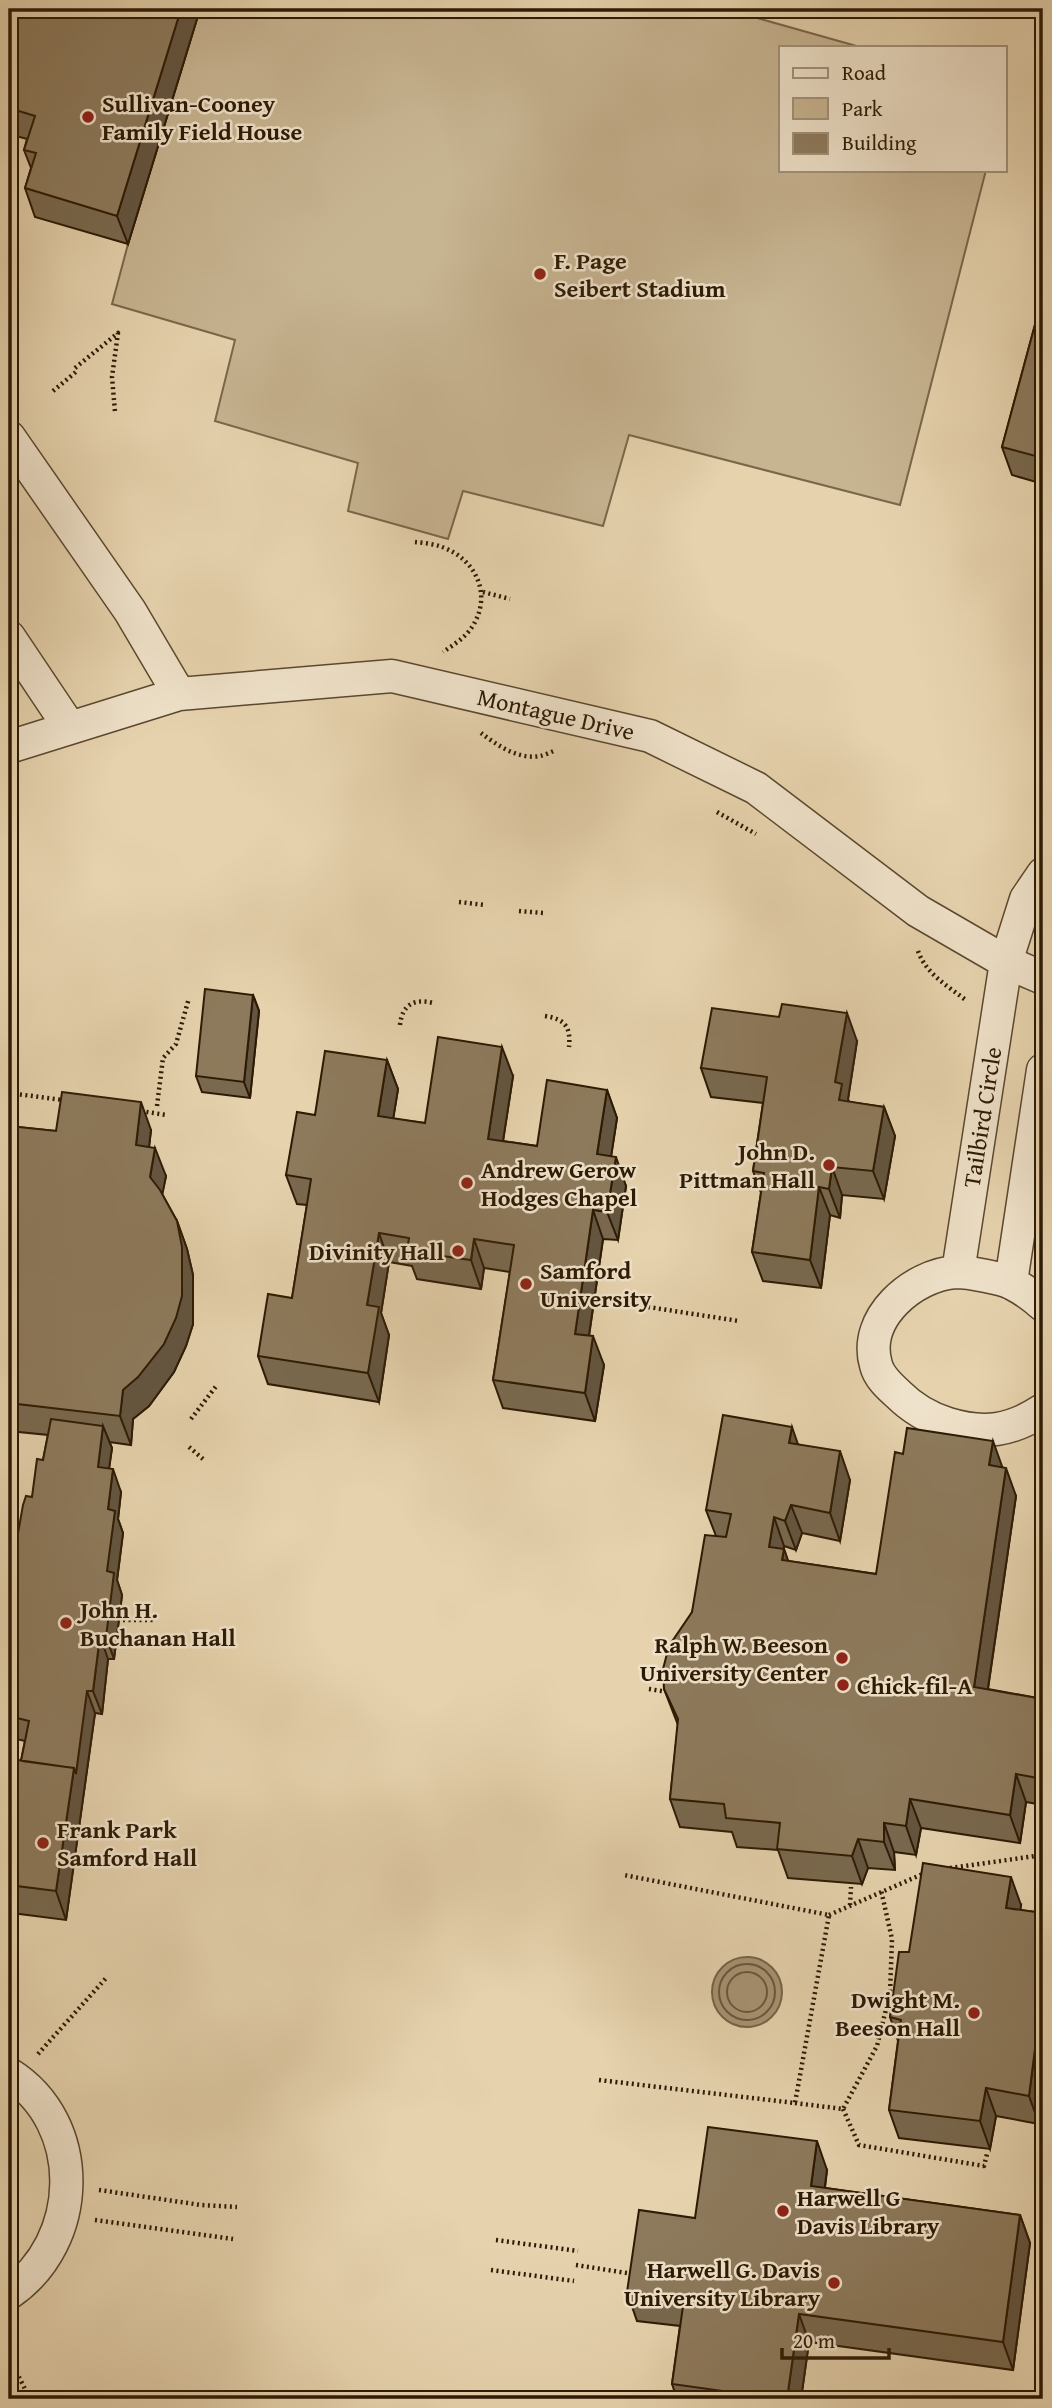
<svg xmlns="http://www.w3.org/2000/svg" width="1052" height="2408" font-family="'Gentium Book Plus',serif">
<style>
.green{fill:#c7b491;stroke:#7a674a;stroke-width:2}
.water{fill:#a79474;stroke:#766347;stroke-width:2}
.lines{fill:none;stroke-linecap:round;stroke-linejoin:round}
.shore{stroke:#6a573c;stroke-width:2}
.street-casing{stroke:#5b482e;stroke-width:35}
.path{stroke:#2d1a04;stroke-width:4.5;stroke-dasharray:2 3.5;stroke-linecap:butt}
.street{stroke:#efe2ca;stroke-width:32}
.wall{fill:#79694f;stroke:#2d1a04;stroke-width:2}
.shaded-wall{fill:#635540;stroke:#2d1a04;stroke-width:2}
.building{fill:#8d7a5c;stroke:#2d1a04;stroke-width:2}
.poi-dot{fill:#8f2418;stroke:#efe2ca;stroke-width:2.5}
.labels{text-anchor:middle;dominant-baseline:central;stroke-width:5;stroke-linejoin:round;paint-order:stroke}
.poi-label{font-size:24px;font-weight:bold;fill:#2d1a04;stroke:#efe2ca;text-anchor:start}
.street-label{font-size:24px;fill:#2d1a04;stroke:#efe2ca}
</style>
<rect width="100%" height="100%" fill="#e6d3ae"/>
<filter id="stains"><feTurbulence type="fractalNoise" baseFrequency=".00286" numOctaves="4"/><feColorMatrix values="0 0 0 0 .2 0 0 0 0 .09 0 0 0 0 .02 0 0 0 .5 -.17"/></filter>
<radialGradient id="worn" r=".72"><stop offset=".6" stop-color="#630" stop-opacity="0"/><stop offset="1" stop-color="#630" stop-opacity=".3"/></radialGradient>
<path class="green" d="M200,9H736V12L860,47H781V170H986L900,505L629,435L603,526L463,491L448,539L348,511L358,463L215,421L235,340L112,304L128,244Z"/>
<path class="water" d="M712 1992a35 35 0 1 1 70 0a35 35 0 1 1-70 0Z"/>
<g class="lines">
<path class="shore" d="M719 1992a28 28 0 1 1 56 0a28 28 0 1 1-56 0Z
M727 1992a20 20 0 1 1 40 0a20 20 0 1 1-40 0Z"/>
<g class="street-casing">
<path id="street" d="M9,437L130,611L179,694
M9,637L70,728
M9,747L179,694L392,676L650,736L756,788L918,911L1006,962L1043,978
M958,1272L1006,962L1026,899L1043,874
M1011,1282L1043,1070
M1043,1305C1034,1297 1023,1289 1013,1284C1003,1278 967,1272 956,1272C913,1275 862,1318 876,1365C879,1377 889,1386 898,1394C912,1408 929,1418 948,1424C984,1435 1011,1431 1043,1410
M9,2074C87,2123 84,2242 9,2293"/>
</g>
<path class="path" d="M75,368L118,333L112,377L115,412
M53,391L77,371
M415,542C424,543 434,544 442,547C476,559 493,595 472,627C465,638 453,645 443,652
M483,592L510,599
M481,733C497,745 518,760 540,756C545,755 551,752 556,750
M717,812L756,834
M459,902L485,905
M519,911L543,913
M918,951C926,974 948,986 967,1001
M545,1016C565,1019 571,1027 569,1047
M400,1025C402,1005 414,998 433,1003
M9,1093L63,1100
M157,1106L163,1058L176,1044L189,998
M141,1111L166,1115
M648,1307L739,1321
M191,1419L217,1385
M189,1447L203,1459
M123,1620H154
M649,1689L668,1692
M950,1868L1043,1855
M850,1905L851,1887
M829,1915L925,1873
M38,2054L107,1977
M599,2080L795,2103L829,1915L624,1875
M795,2103L843,2109L877,2046L890,1993L892,1939L881,1890
M843,2109L859,2145L984,2166L987,2154
M99,2190L201,2205L237,2207
M95,2220L233,2239
M496,2240L578,2251
M576,2265L633,2274
M491,2270L574,2281
M9,2357L30,2399"/>
<use href="#street" class="street"/>
</g>
<path class="wall" d="M9,9H200L128,244L35,217L25,188L31,168L24,150L27,139L9,134Z
M1043,295V484L1012,475L1002,447Z
M253,995L259,1011L250,1098L202,1092L196,1076Z
M857,1041L848,1099L849,1102L884,1107L895,1136L884,1199L842,1195L840,1218L830,1215L821,1288L763,1281L752,1252L761,1193L753,1171L763,1103L711,1097L701,1068Z
M387,1060L398,1089L393,1119L425,1123L513,1076L503,1141L537,1146L607,1090L617,1118L611,1156L626,1186L618,1240L603,1239L589,1336L604,1365L595,1421L503,1408L493,1380L510,1272L484,1268L481,1289L417,1279L412,1266L389,1262L381,1313L389,1335L379,1402L268,1384L258,1356L292,1298L307,1205L297,1204L286,1175L315,1115Z
M9,1126L56,1131L151,1130L149,1147L166,1176L162,1194L177,1221L187,1249L193,1275V1324L186,1346L174,1372L149,1406L133,1419L131,1445L109,1442L112,1448L109,1469L121,1492L118,1519L123,1533L117,1580L122,1595L114,1659H108L102,1714L95,1713L66,1920L12,1913L9,1903V1766L16,1767L21,1761L25,1741L12,1738L9,1730V1584L32,1497L43,1460L48,1435L9,1431Z
M798,1444L850,1480L840,1541L802,1533L796,1550L784,1546V1549L788,1561L876,1574L1002,1467L1016,1496L988,1689L1043,1699V1805L1026,1802L1020,1843L921,1828L916,1855L894,1852L895,1870L868,1868L862,1884L788,1878L778,1850L737,1847L732,1832L680,1827L670,1799L678,1725L664,1689L692,1612L716,1536L706,1510Z
M1021,1905L1020,1910L1043,1913V2092L1039,2124L996,2116L990,2149L899,2138L889,2110L898,2041L890,2017L909,1952Z
M827,2170L825,2188L1020,2215L1030,2243L1013,2370L809,2342L801,2399H677L672,2384L680,2326L637,2321L627,2292L695,2218Z"/>
<path class="shaded-wall" d="M181,9H200L128,244L117,216Z
M253,995L259,1011L250,1098L244,1082Z
M847,1013L857,1041L848,1099L852,1112L839,1100L835,1082Z
M502,1047L513,1076L499,1167L488,1139Z
M387,1060L398,1089L389,1145L378,1116Z
M607,1090L617,1118L607,1183L597,1154Z
M141,1102L151,1130L146,1173L136,1145Z
M884,1107L895,1136L884,1199L873,1171Z
M155,1148L166,1176L160,1206L150,1177Z
M616,1157L626,1186L618,1240L607,1212Z
M832,1167L842,1195L840,1218L829,1189Z
M819,1187L830,1215L821,1288L810,1260Z
M593,1210L603,1239L585,1362L575,1334Z
M177,1221L187,1249L193,1275V1324L186,1346L174,1372L149,1406L133,1419L131,1445L120,1416L123,1390Z
M379,1233L389,1262L381,1313L389,1335L379,1402L368,1373L367,1305Z
M474,1239L484,1268L481,1289L471,1260Z
M593,1336L604,1365L595,1421L585,1393Z
M103,1426L112,1448L106,1489L98,1467Z
M792,1427L802,1456L789,1443Z
M993,1441L1003,1469L989,1465Z
M840,1451L850,1480L840,1541L830,1513Z
M1006,1468L1016,1496L984,1715L974,1687Z
M113,1469L121,1492L118,1519L123,1533L117,1580L122,1595L114,1659L106,1637L108,1509Z
M791,1505L802,1533L796,1550L785,1521Z
M774,1517L784,1546L779,1575L769,1547Z
M784,1549L794,1578L782,1560Z
M100,1636L108,1659L102,1714L93,1691Z
M87,1691L95,1713L66,1920L56,1891L74,1768Z
M1016,1774L1026,1802L1020,1843L1010,1815Z
M910,1799L921,1828L916,1855L906,1826Z
M884,1823L894,1852L895,1870L884,1842Z
M858,1839L868,1868L862,1884L852,1856Z
M1011,1877L1021,1905L1017,1936L1006,1908Z
M1036,2041L1043,2061V2092L1039,2124L1029,2096Z
M986,2088L996,2116L990,2149L980,2121Z
M817,2141L827,2170L821,2215L811,2186Z
M1020,2215L1030,2243L1013,2370L1003,2342Z
M799,2314L809,2342L801,2399H787Z"/>
<path class="building" d="M9,9H181L117,216L25,188L36,153L24,150L35,116L9,108Z
M1043,295V458L1002,447Z
M205,989L253,995L244,1082L196,1076Z
M782,1004L847,1013L835,1082L842,1084L839,1100L884,1107L873,1171L832,1167L829,1189L819,1187L810,1260L752,1252L764,1173L753,1171L767,1077L701,1068L712,1008L779,1017Z
M438,1037L502,1047L488,1139L537,1146L547,1080L607,1090L597,1154L616,1157L607,1212L593,1210L575,1334L593,1336L585,1393L493,1380L514,1245L474,1239L471,1260L407,1251L409,1238L379,1233L367,1305L379,1307L368,1373L258,1356L268,1294L292,1298L311,1179L286,1175L297,1112L315,1115L325,1051L387,1060L378,1116L425,1123Z
M62,1092L141,1102L136,1145L155,1148L150,1177L160,1190L177,1221L182,1247V1296L176,1318L164,1344L138,1377L123,1390L120,1416L9,1403V1126L56,1131Z
M723,1415L792,1427L789,1443L840,1451L830,1513L791,1505L785,1521L774,1517L769,1547L784,1549L782,1560L876,1574L895,1452L903,1454L907,1428L993,1441L989,1465L1006,1468L974,1687L1043,1699V1779L1016,1774L1010,1815L910,1799L906,1826L884,1823V1842L858,1839L852,1856L777,1849L780,1823L726,1818L724,1804L670,1799L678,1719L664,1689L663,1669L669,1646L692,1612L705,1535L726,1537L731,1514L706,1510Z
M51,1419L103,1426L98,1467L113,1469L108,1509L115,1511L107,1571L114,1573L106,1637L100,1636L93,1691H87L76,1774L74,1768L21,1761L29,1721L9,1716V1584L23,1505L26,1496L32,1497L37,1459L43,1460Z
M18,1760L74,1768L56,1891L9,1885V1766L16,1767Z
M923,1863L1011,1877L1006,1908L1043,1913V2042L1036,2041L1029,2096L986,2088L980,2121L889,2110L901,2020L890,2017L899,1952H909Z
M708,2127L817,2141L811,2186L1020,2215L1003,2342L799,2314L787,2399H780L672,2384L684,2299L627,2292L639,2210L695,2218Z"/>
<g class="poi-dot">
<circle cx="88" cy="117" r="7"/>
<circle cx="540" cy="274" r="7"/>
<circle cx="829" cy="1165" r="7"/>
<circle cx="467" cy="1183" r="7"/>
<circle cx="458" cy="1251" r="7"/>
<circle cx="526" cy="1284" r="7"/>
<circle cx="66" cy="1623" r="7"/>
<circle cx="842" cy="1658" r="7"/>
<circle cx="843" cy="1685" r="7"/>
<circle cx="43" cy="1843" r="7"/>
<circle cx="974" cy="2013" r="7"/>
<circle cx="783" cy="2211" r="7"/>
<circle cx="834" cy="2283" r="7"/>
</g>
<g class="labels">
<g class="poi-label">
<text x="102" y="103">Sullivan-Cooney<tspan x="102" dy="28">Family Field House</tspan></text>
<text x="554" y="260">F. Page<tspan x="554" dy="28">Seibert Stadium</tspan></text>
<text x="815" y="1151" text-anchor="end">John D.<tspan x="815" dy="28">Pittman Hall</tspan></text>
<text x="481" y="1169">Andrew Gerow<tspan x="481" dy="28">Hodges Chapel</tspan></text>
<text x="444" y="1251" text-anchor="end">Divinity Hall</text>
<text x="540" y="1270">Samford<tspan x="540" dy="28">University</tspan></text>
<text x="80" y="1609">John H.<tspan x="80" dy="28">Buchanan Hall</tspan></text>
<text x="828" y="1644" text-anchor="end">Ralph W. Beeson<tspan x="828" dy="28">University Center</tspan></text>
<text x="857" y="1685">Chick-fil-A</text>
<text x="57" y="1829">Frank Park<tspan x="57" dy="28">Samford Hall</tspan></text>
<text x="960" y="1999" text-anchor="end">Dwight M.<tspan x="960" dy="28">Beeson Hall</tspan></text>
<text x="797" y="2197">Harwell G<tspan x="797" dy="28">Davis Library</tspan></text>
<text x="820" y="2269" text-anchor="end">Harwell G. Davis<tspan x="820" dy="28">University Library</tspan></text>
</g>
<g class="street-label">
<text transform="translate(556 714) rotate(13)">Montague Drive</text>
<text transform="translate(982 1117) rotate(-81)">Tailbird Circle</text>
</g>
</g>
<rect width="1052" height="2408" fill="none" stroke="#e6d3ae" stroke-width="35"/>
<rect x="10" y="10" width="1031" height="2387" fill="none" stroke="#2d1a04" stroke-width="3.5"/>
<rect x="18" y="18" width="1017" height="2373" fill="none" stroke="#2d1a04" stroke-width="2"/>
<rect x="779" y="46" width="228" height="126" fill="#efe2ca" stroke="#a1927b" stroke-width="2"/>
<rect x="793" y="68" width="35" height="10" fill="#efe2ca" stroke="#a1927b" stroke-width="2"/>
<text x="842" y="80" font-size="21" fill="#2d1a04">Road</text>
<rect x="793" y="98" width="35" height="21" fill="#c7b491" stroke="#a1927b" stroke-width="2"/>
<text x="842" y="116" font-size="21" fill="#2d1a04">Park</text>
<rect x="793" y="133" width="35" height="21" fill="#8d7a5c" stroke="#a1927b" stroke-width="2"/>
<text x="842" y="150" font-size="21" fill="#2d1a04">Building</text>
<path d="M782 2348v10h107v-10" fill="none" stroke="#2d1a04" stroke-width="3.5"/>
<text x="793" y="2348" font-size="21" fill="#2d1a04" stroke="#efe2ca" stroke-width="5" paint-order="stroke">20 m</text>
<rect width="100%" height="100%" filter="url(#stains)"/>
<rect width="100%" height="100%" fill="url(#worn)"/>
</svg>
